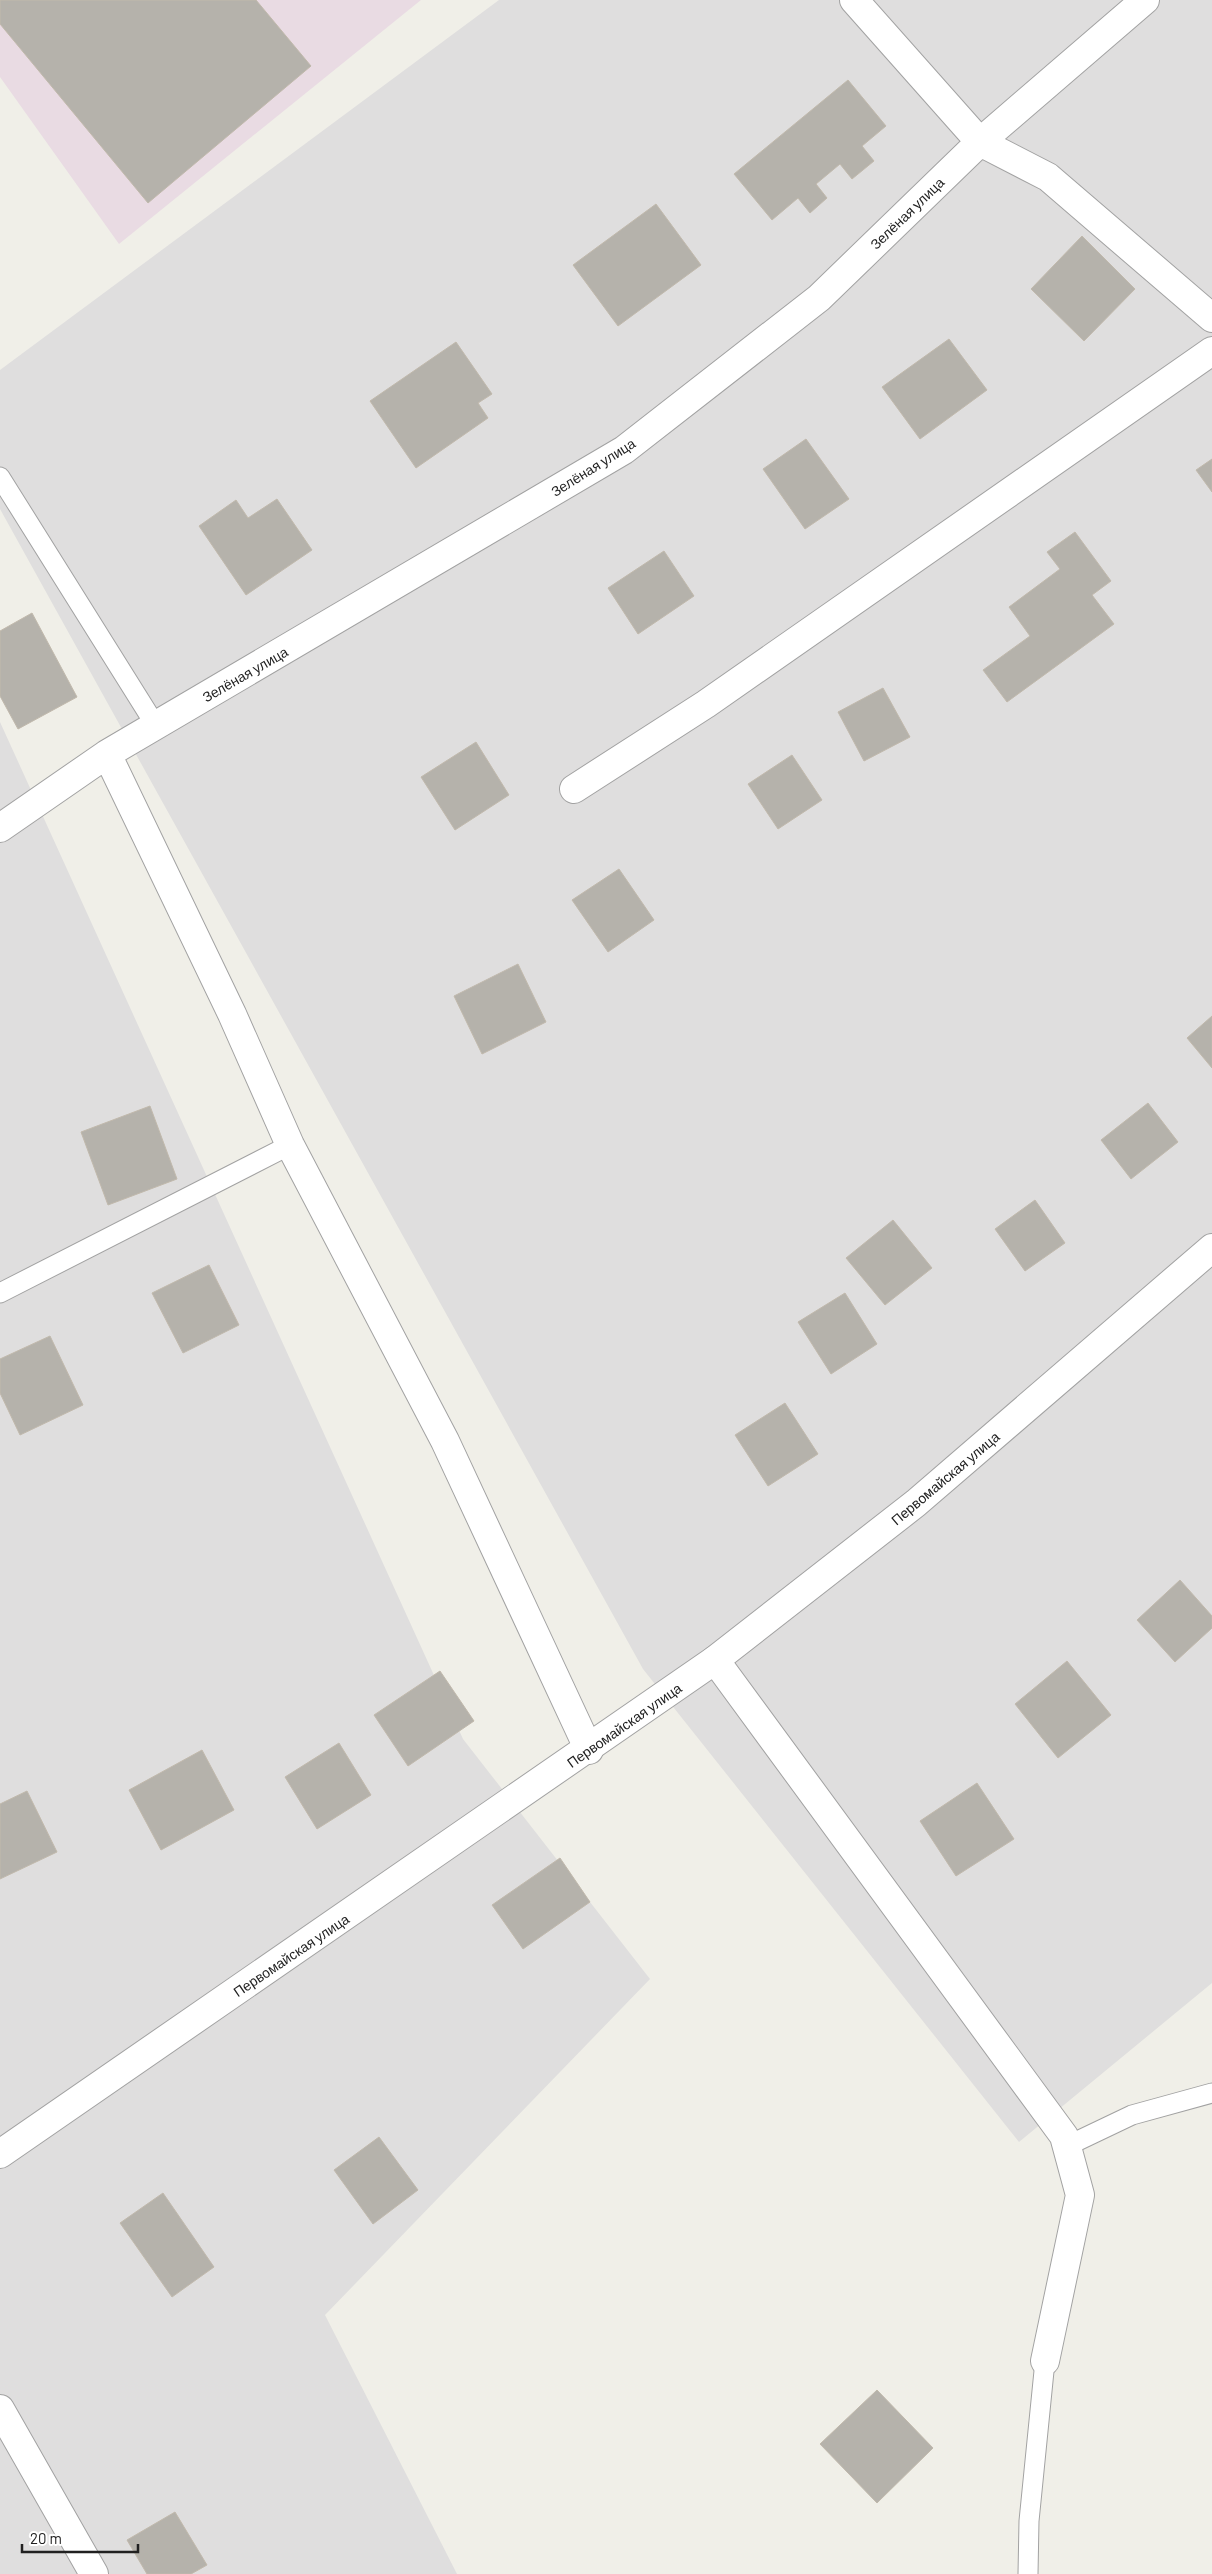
<svg xmlns="http://www.w3.org/2000/svg" width="1212" height="2574" font-family="Barlow,sans-serif">
<style>
.residential{fill:#dfdede}
.industrial{fill:#e9dbe3}
.building{fill:#b5b2ab;stroke:#c1b9ac}
.lines{fill:none;stroke-linecap:round;stroke-linejoin:round}
.service-casing{stroke:#a2a2a2;stroke-width:21}
.minor-casing{stroke:#a2a2a2;stroke-width:30}
.tertiary-casing{stroke:#a2a2a2;stroke-width:30}
.service{stroke:#fff;stroke-width:19}
.minor{stroke:#fff;stroke-width:28}
.tertiary{stroke:#fff;stroke-width:28}
.labels{text-anchor:middle;dominant-baseline:central;stroke-width:4;stroke-linejoin:round;paint-order:stroke}
.street-label{font-size:14px;fill:#212121;stroke:#fff}
</style>
<rect width="100%" height="100%" fill="#f0efe8"/>
<path class="residential" d="M499,0H1212V1983L1019,2142L643,1669L0,509V370Z
M0,722L463,1739L650,1979L325,2315L457,2574H0Z"/>
<path class="industrial" d="M0,0H421L119,244L0,77Z"/>
<path class="building" d="M0,0H256L311,66L148,203L0,24Z
M848,80L886,126L862,146L874,161L852,179L840,164L816,184L827,198L810,213L798,198L772,220L734,174Z
M656,204L701,265L618,326L573,265Z
M1082,236L1135,289L1084,341L1031,289Z
M949,339L987,390L920,439L882,387Z
M456,342L492,394L478,403L488,418L416,468L370,401Z
M806,439L849,499L805,529L763,469Z
M1212,459V492L1196,470Z
M277,499L312,550L246,595L199,526L236,500L248,518Z
M1075,532L1111,581L1092,595L1114,624L1007,702L983,670L1030,636L1009,607L1060,569L1047,552Z
M664,551L694,596L638,634L608,588Z
M32,613L77,697L18,729L0,696V631Z
M883,688L910,737L864,761L838,712Z
M476,742L509,795L455,830L421,777Z
M792,755L822,800L778,829L748,784Z
M619,869L654,920L608,952L572,900Z
M518,964L546,1022L482,1054L454,996Z
M1212,1016V1068L1187,1038Z
M1148,1103L1178,1142L1131,1179L1101,1140Z
M150,1106L177,1179L108,1205L81,1132Z
M1035,1200L1065,1243L1025,1271L995,1229Z
M893,1220L932,1268L885,1305L846,1258Z
M209,1265L239,1325L183,1353L152,1293Z
M845,1293L877,1344L831,1374L798,1322Z
M50,1336L83,1405L20,1435L0,1393V1359Z
M785,1403L818,1454L768,1486L735,1435Z
M1180,1580L1212,1616V1628L1175,1662L1137,1620Z
M1067,1661L1111,1715L1058,1758L1015,1704Z
M440,1671L474,1721L408,1766L374,1715Z
M339,1743L371,1795L317,1829L285,1777Z
M202,1750L234,1810L161,1850L129,1790Z
M977,1783L1014,1839L956,1876L920,1821Z
M27,1791L57,1852L0,1879V1804Z
M560,1858L590,1902L523,1949L492,1905Z
M379,2137L418,2190L373,2224L334,2170Z
M163,2193L214,2267L172,2297L120,2223Z
M877,2390L933,2448L877,2503L820,2444Z
M175,2512L207,2565L191,2574H147L127,2540Z"/>
<g class="lines">
<g class="service-casing">
<path id="service" d="M0,477L156,726
M0,1293L290,1145
M1067,2146L1132,2115L1212,2093
M1028,2574L1029,2521L1045,2361"/>
</g>
<g class="minor-casing">
<path id="minor" d="M854,0L980,142L1048,177L1212,318
M107,754L232,1014L290,1145L445,1441L589,1750
M574,789L706,704L1212,351
M0,828L107,754L624,450L819,298L980,142L1145,0
M715,1660L1064,2136L1080,2195L1045,2361
M0,2409L94,2574"/>
</g>
<g class="tertiary-casing">
<path id="tertiary" d="M0,2154L715,1660L916,1503L1212,1248"/>
</g>
<use href="#service" class="service"/>
<use href="#minor" class="minor"/>
<use href="#tertiary" class="tertiary"/>
</g>
<g class="labels">
<g class="street-label">
<text transform="translate(907 213) rotate(-44)">Зелёная улица</text>
<text transform="translate(593 467) rotate(-32)">Зелёная улица</text>
<text transform="translate(245 674) rotate(-30)">Зелёная улица</text>
<text transform="translate(945 1478) rotate(-40)">Первомайская улица</text>
<text transform="translate(624 1725) rotate(-35)">Первомайская улица</text>
<text transform="translate(291 1955) rotate(-34)">Первомайская улица</text>
</g>
</g>
<path d="M22 2544v8h116v-8" fill="none" stroke="#212121" stroke-width="2.5"/>
<text x="30" y="2544" font-size="15" fill="#212121" stroke="#ffffff" stroke-width="4" paint-order="stroke">20 m</text>
</svg>
